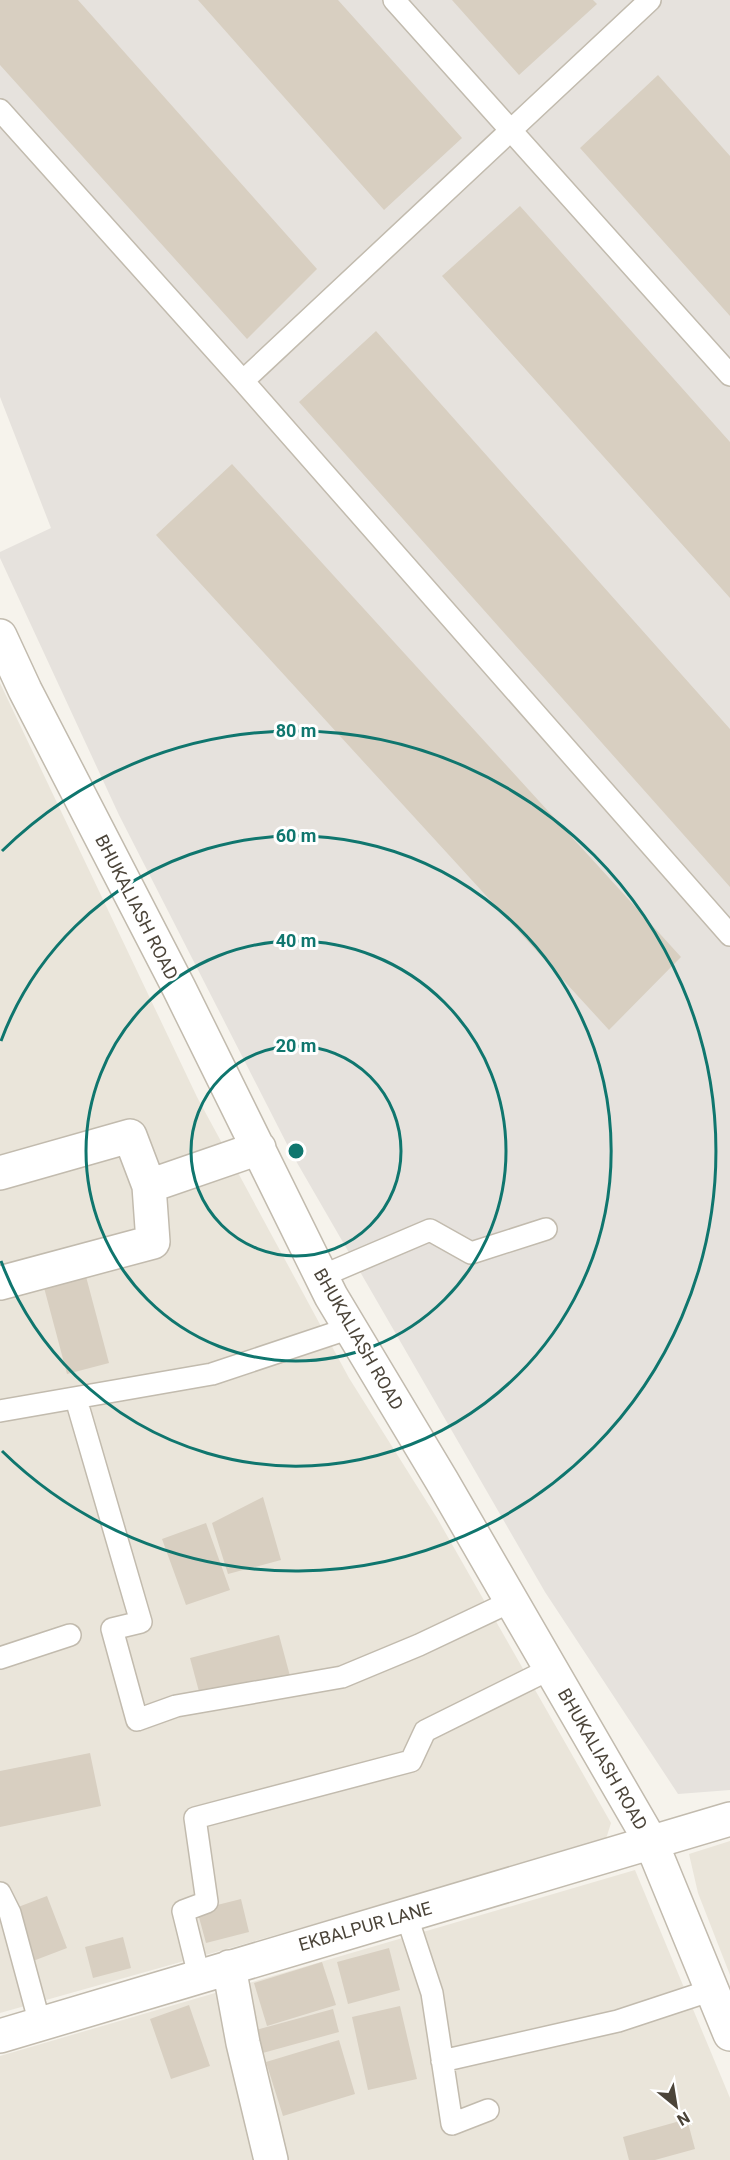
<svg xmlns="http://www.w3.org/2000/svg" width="730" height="2160" font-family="Roboto,sans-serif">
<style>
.residential{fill:#eae5da}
.industrial{fill:#e6e2dd}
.building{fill:#d8cfc1}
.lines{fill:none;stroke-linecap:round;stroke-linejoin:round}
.lane-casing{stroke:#c2bbae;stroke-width:24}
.street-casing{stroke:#c2bbae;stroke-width:36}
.lane{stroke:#fff;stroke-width:21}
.street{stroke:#fff;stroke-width:33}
.ring{fill:none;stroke:#0f766e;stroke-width:3}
.labels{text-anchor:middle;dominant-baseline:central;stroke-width:6;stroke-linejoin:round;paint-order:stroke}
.street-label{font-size:18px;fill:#4b4439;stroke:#fff}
.centre{fill:#0f766e;stroke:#fff;stroke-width:3}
.ring-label{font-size:18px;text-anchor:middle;font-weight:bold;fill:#0f766e;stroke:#fff;stroke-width:6;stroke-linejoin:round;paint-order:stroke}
</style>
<rect width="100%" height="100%" fill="#f6f3ec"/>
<path class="residential" d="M0,683L197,1097L349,1378L437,1518L611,1823L605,1842L0,2013Z
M730,1841V1975L698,1893L689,1854Z
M635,1870L730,2098V2160H0V2056Z"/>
<path class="industrial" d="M0,0H730V1790L678,1794L545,1592L292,1154L119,815L0,558V552L51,528L0,397Z"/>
<path class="building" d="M0,0H78L317,269L247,339L0,65Z
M198,0H338L462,138L384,210Z
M452,0H593L597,4L519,75Z
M658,75L730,156V316L580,148Z
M520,206L730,442V598L442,276Z
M376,331L730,729V887L299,402Z
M232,464L681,957L609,1030L156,535Z
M84,1269L109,1363L67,1374L42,1280Z
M263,1497L281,1560L228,1574L212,1523Z
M206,1523L230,1590L186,1605L162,1539Z
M279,1635L290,1676L201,1699L190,1658Z
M90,1753L101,1806L0,1827V1771Z
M47,1896L67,1948L33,1961L13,1909Z
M241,1899L249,1932L206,1943L197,1910Z
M123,1937L131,1968L93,1978L85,1947Z
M389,1948L400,1990L348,2004L337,1962Z
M322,1962L336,2005L267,2026L254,1983Z
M189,2005L210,2066L171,2079L150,2019Z
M400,2006L417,2079L368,2090L352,2017Z
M333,2009L339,2032L259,2054L252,2031Z
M339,2040L355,2094L283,2116L266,2062Z
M687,2119L695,2149L655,2160H629L623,2137Z"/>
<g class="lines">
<g class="lane-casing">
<path id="lane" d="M394,0L730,375
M0,110L243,381L730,935
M243,381L650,0
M322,1276L430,1230L471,1253L546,1229
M76,1399L141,1622L112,1629L137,1720L176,1706L342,1677L419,1645L512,1601
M0,1411L212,1374L350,1328
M0,1658L70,1635
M0,1893L10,1913L40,2024
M406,1914L432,1993L452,2124L488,2110
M199,1976L183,1911L207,1902L195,1818L411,1761L425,1731L550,1669
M442,2061L618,2021L712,1990"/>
</g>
<g class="street-casing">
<path id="street" d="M0,636L25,690L179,988L331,1296L442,1481L651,1842L730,2034
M0,1173L130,1136L149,1186
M0,1283L153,1242L149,1186L259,1148
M229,1967L243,2043L271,2160
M0,2036L730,1819"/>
</g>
<use href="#lane" class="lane"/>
<use href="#street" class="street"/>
</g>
<g class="ring">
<circle cx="296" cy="1151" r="105"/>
<circle cx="296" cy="1151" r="210"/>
<path d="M1 1041A315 315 0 1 1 1 1261"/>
<path d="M2 851A420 420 0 1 1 2 1451"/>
</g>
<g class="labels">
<g class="street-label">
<text transform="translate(137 907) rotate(63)">BHUKALIASH ROAD</text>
<text transform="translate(359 1339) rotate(60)">BHUKALIASH ROAD</text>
<text transform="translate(603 1759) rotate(60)">BHUKALIASH ROAD</text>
<text transform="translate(365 1926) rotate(-16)">EKBALPUR LANE</text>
</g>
</g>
<circle cx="296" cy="1151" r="9" class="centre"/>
<g class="ring-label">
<text x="296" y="737">80 m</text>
<text x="296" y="842">60 m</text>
<text x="296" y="947">40 m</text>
<text x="296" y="1052">20 m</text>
</g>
<g transform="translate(676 2106) rotate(150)" stroke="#ffffff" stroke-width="4.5" paint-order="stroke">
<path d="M0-4.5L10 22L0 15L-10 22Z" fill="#4b4439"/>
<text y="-9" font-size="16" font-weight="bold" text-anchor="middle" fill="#4b4439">N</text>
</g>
</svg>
